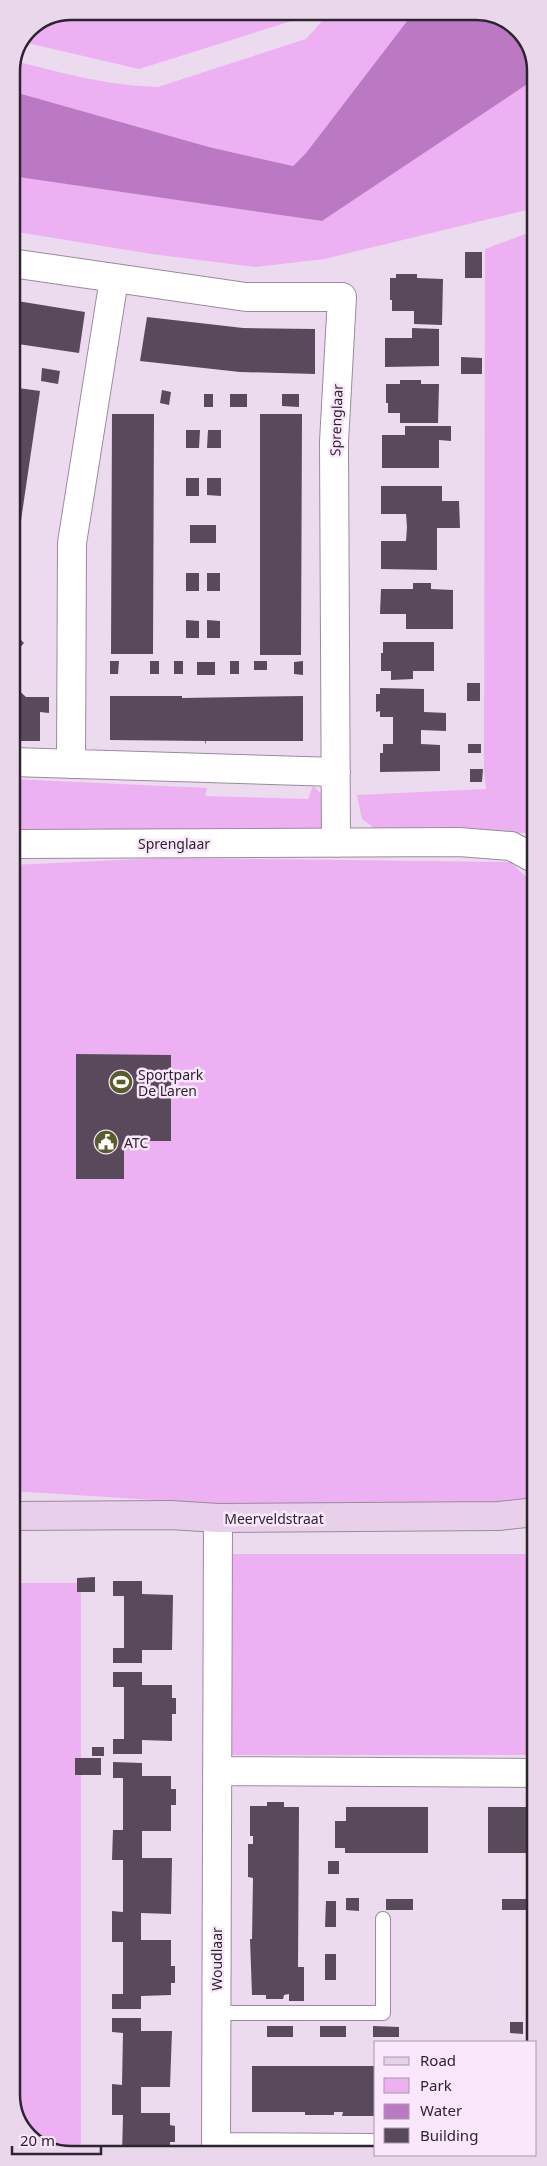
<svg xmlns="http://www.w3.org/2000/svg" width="547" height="2166" font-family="'Noto Sans',sans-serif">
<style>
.green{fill:#ecb0f3}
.water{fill:#bb79c3}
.building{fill:#594a5b}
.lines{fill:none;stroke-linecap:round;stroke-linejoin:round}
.lane-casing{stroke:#9b8a9c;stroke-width:16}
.street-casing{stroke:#9b8a9c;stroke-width:30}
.secondary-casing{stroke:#9b8a9c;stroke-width:30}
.lane{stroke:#fff;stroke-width:14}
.street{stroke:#fff;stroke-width:28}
.secondary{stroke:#e8d0eb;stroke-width:28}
.labels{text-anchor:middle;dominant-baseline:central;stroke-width:5;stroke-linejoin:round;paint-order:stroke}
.street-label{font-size:14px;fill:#2c252d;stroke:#fae7fb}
.poi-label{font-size:14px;fill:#2c252d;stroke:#fae7fb;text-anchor:start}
.rim{fill:none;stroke:#2c252d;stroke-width:2.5}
</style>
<rect width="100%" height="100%" fill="#ecdaee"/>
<path class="green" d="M71,11L304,12V17L139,69L23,42L29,28Z
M321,12H414L306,153L293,166L209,147L11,91V70L15,61C62,73 109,86 158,87L306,39L323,20Z
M535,79V208L324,259L255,267L152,254L11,231V176L322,221Z
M525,234H535V833L378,831L362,819L357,795L486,789L484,773L485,249Z
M12,779L207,788L205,796L308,799L313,786L328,800L329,819L315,834L12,830Z
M163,858L510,862L532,882L535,887L534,1499L454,1506L218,1504L12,1491V865Z
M218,1554H535L536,1755H228Z
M12,1583H81V2154H63L29,2138L12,2107Z"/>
<path class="water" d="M414,12H484L516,26L535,59V79L322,221L11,176V91L209,147L293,166L306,153Z"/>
<path class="building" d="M465,252H482V278H465Z
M396,274H417V278L443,279L442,325L414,324V311H392V300H390V278H396Z
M11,300L85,312L79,353L11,343Z
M147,317L243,328L315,329V374L240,372L140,361Z
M412,328L439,329V366L385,367V338H412Z
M461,357L482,358V374H461Z
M42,368L60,371L58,384L41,381Z
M400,380H421V384H439L438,423H400V413H388V403H386V384H400Z
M11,387L40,391L13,575H12Z
M162,390L171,392L169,405L160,403Z
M204,394H213V407H204Z
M230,394H247V407H230Z
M282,394H299V407L282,406Z
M112,414H154L153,654H111Z
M260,414H302L301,655H260Z
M405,426H451V441L439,440V468H382V435H405Z
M186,430H200L199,448H186Z
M208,430H221V448H207Z
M186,478H199V496H186Z
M207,478H221V496L207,495Z
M381,486H442V501H459L460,528H437V570L381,569V541H406L407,527L406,514H381Z
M190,525H216V543H190Z
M186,573H199V591H186Z
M207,573H220V591H207Z
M413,583H431V589L453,590V629H406V614H380L381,589H413Z
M186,620L199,621V638H186Z
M207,620L220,621V638H207Z
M12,631L24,643L15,653L12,649Z
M383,642H434V671H413V679L391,680V671H381V653H383Z
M110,661H119L118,674H110Z
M150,661H159V674H150Z
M174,661H183V674H174Z
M230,661H239V674H230Z
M254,661H267V670H254Z
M303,661V675L294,674V662Z
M197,662H215V675H197Z
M15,668L21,674L12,684L26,697H49V713L40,712V741H12V671Z
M467,683H480V701H467Z
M380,688L424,689V712L446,713V731L421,730V744L440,745V771L380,772V753H383V744H393V717H380V711L376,712V694H380Z
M110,696H182V698L303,696V741H206V745L205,741L110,740Z
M468,744H481V753H468Z
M470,769H483L482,782H470Z
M76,1054L171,1055V1141H124V1179H76Z
M95,1577V1592H77V1578Z
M113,1581H142V1594L173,1595L172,1650H142V1663H113V1648H124V1596H113Z
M113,1672H142V1685H172V1698H176V1714H172V1741L142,1740V1754H113V1739H124V1687H113Z
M92,1747H104V1756H92Z
M75,1758H101V1775H75Z
M113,1762L142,1763V1776H171V1789H176V1805H171V1831H142V1858H172L171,1914L141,1913V1940H171V1966H175V1983H171V1995L141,1996V2009H112V1994H123V1942H112V1911L123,1912V1860H112L113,1830H123V1778H113Z
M267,1802H284V1807H299L298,1967H304V2001H289V1994L284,1995L283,1999H266V1995H252L250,1939H252L253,1878L248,1877V1844H253V1836H250V1806H267Z
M346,1807H428V1853H345V1848H335V1821H346Z
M488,1807H536V1853H488Z
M328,1861H339V1874H328Z
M346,1898H359V1911L346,1910Z
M386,1899H413V1910H386Z
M502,1899H529V1910H502Z
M326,1901H336V1927H325Z
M325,1954H336V1980H325Z
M112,2018H141V2031H172L170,2087H141V2113H170V2125L175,2126V2142H170V2154H122L123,2115H112V2084L122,2085L123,2033L112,2032Z
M510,2022H523V2034L510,2033Z
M267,2026H293V2037H267Z
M320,2026H346V2037H320Z
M373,2026L399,2027V2037H373Z
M252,2066H376V2116H342L343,2112H334V2115H305V2112H252Z"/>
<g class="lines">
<g class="lane-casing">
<path id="lane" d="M216,2013H383V1919"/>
</g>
<g class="street-casing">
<path id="street" d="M11,263L246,297H342L334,442L336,843
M12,762L336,772
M71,764L72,543L114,279
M12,844L459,842L511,846L535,859
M218,1518L216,2147L376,2148
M217,1771L536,1773"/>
</g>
<g class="secondary-casing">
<path id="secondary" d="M12,1516L170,1515L218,1518L499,1516L535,1512"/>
</g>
<use href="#lane" class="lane"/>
<use href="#street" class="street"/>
<use href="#secondary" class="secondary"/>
</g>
<defs>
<g id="stadium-disc" transform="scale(1.25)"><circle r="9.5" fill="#595d2b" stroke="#fae7fb"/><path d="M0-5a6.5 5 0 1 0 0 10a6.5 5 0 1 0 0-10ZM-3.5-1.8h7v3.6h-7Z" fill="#fff"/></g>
<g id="civic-disc" transform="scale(1.25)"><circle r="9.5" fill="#595d2b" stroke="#fae7fb"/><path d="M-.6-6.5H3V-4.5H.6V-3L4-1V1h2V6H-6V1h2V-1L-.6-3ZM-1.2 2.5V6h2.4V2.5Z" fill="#fff"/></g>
</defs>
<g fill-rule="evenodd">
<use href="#stadium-disc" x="121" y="1082"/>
<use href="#civic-disc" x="106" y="1142"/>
</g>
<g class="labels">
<g class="street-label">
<text transform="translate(336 420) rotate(-88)">Sprenglaar</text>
<text x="174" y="843">Sprenglaar</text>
<text x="274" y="1518">Meerveldstraat</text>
<text transform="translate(216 1959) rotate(-90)">Woudlaar</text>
</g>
<g class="poi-label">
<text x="138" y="1074">Sportpark<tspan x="138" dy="16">De Laren</tspan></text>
<text x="124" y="1142">ATC</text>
</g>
</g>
<path d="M0 0H547V2166H0ZM71 20H476A51 51 0 0 1 527 71V2095A51 51 0 0 1 476 2146H71A51 51 0 0 1 20 2095V71A51 51 0 0 1 71 20Z" fill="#ead7eb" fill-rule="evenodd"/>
<path class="rim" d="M71 20H476A51 51 0 0 1 527 71V2095A51 51 0 0 1 476 2146H71A51 51 0 0 1 20 2095V71A51 51 0 0 1 71 20Z"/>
<rect x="374" y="2041" width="162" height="115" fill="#fae7fb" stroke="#a899a9"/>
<rect x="384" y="2057" width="25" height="8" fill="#e8d0eb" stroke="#a899a9"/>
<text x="420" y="2066" font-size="15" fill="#2c252d">Road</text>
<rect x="384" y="2078" width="25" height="15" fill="#ecb0f3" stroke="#a899a9"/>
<text x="420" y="2091" font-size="15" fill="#2c252d">Park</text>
<rect x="384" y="2104" width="25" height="15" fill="#bb79c3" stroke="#a899a9"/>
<text x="420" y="2116" font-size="15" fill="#2c252d">Water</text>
<rect x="384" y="2128" width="25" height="15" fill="#594a5b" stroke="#a899a9"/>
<text x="420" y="2141" font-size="15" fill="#2c252d">Building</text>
<path d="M12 2146v8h89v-8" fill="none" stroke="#2c252d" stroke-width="2.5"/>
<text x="20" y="2146" font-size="15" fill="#2c252d" stroke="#fae7fb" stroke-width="4" paint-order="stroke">20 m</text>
</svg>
